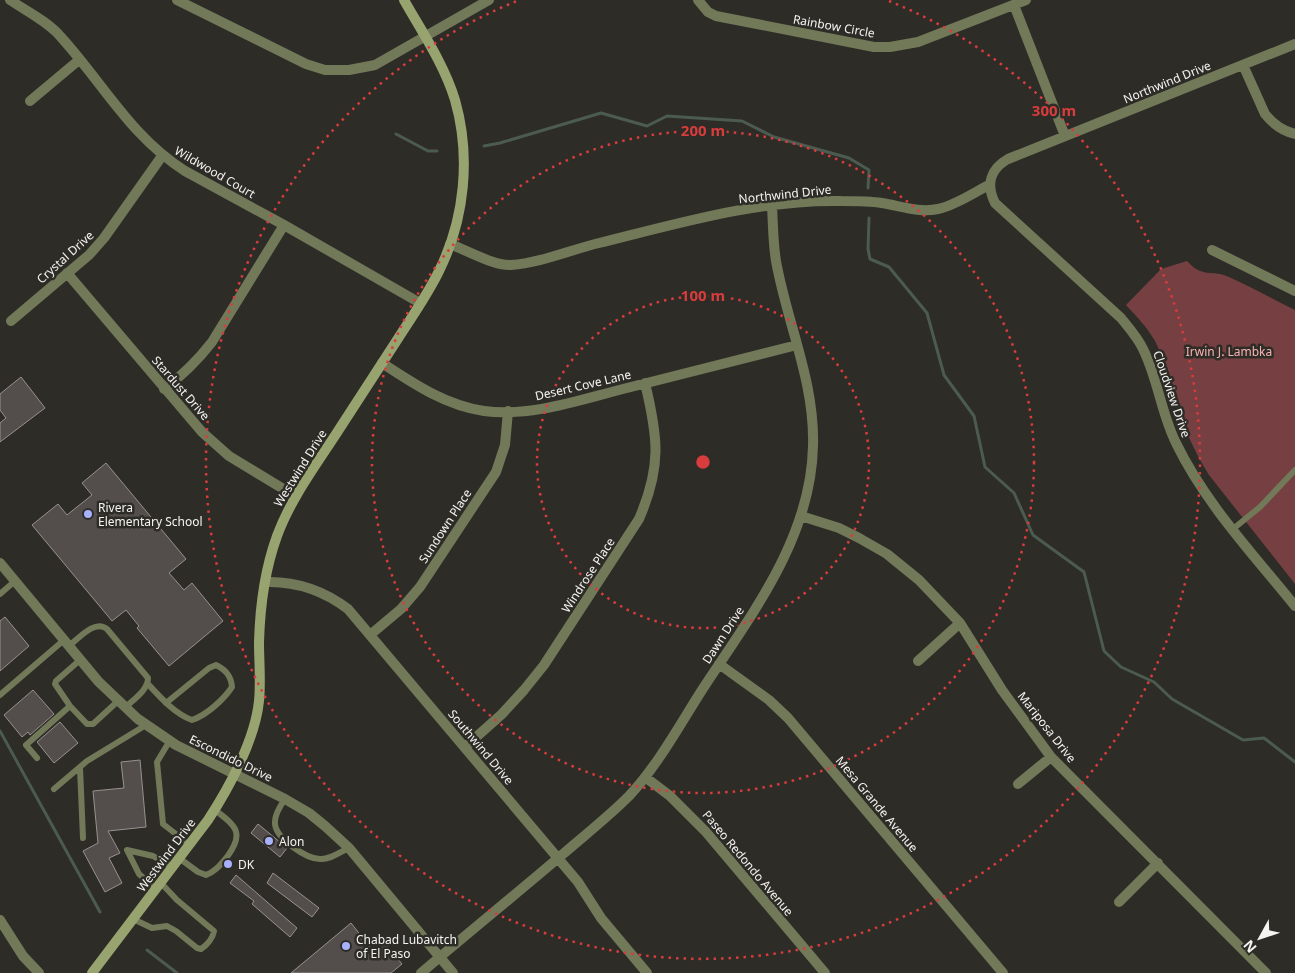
<svg xmlns="http://www.w3.org/2000/svg" width="1295" height="973" font-family="'Noto Sans',sans-serif">
<style>
.green{fill:#763f41}
.lines{fill:none;stroke-linecap:round;stroke-linejoin:round}
.stream{stroke:#4c5b50;stroke-width:3}
.building{fill:#534e4b;stroke:#98928f}
.service{stroke:#717959;stroke-width:6}
.minor{stroke:#717959;stroke-width:10}
.tertiary{stroke:#717959;stroke-width:10}
.secondary{stroke:#98a470;stroke-width:10}
.ring{fill:none;stroke:#d93c3c;stroke-width:2.5;stroke-dasharray:2.5 5}
.poi-dot{fill:#a7b1fc;stroke:#2e2c27;stroke-width:2}
.labels{text-anchor:middle;dominant-baseline:central;stroke-width:5;stroke-linejoin:round;paint-order:stroke}
.street-label{font-size:12px;fill:#f5f4f1;stroke:#2e2c27}
.park-label{font-size:12px;fill:#f9b3b3;stroke:#2e2c27}
.poi-label{font-size:12px;fill:#f5f4f1;stroke:#2e2c27;text-anchor:start}
.centre{fill:#d93c3c;stroke:#2e2c27;stroke-width:2.5}
.ring-label{font-size:15px;text-anchor:middle;font-weight:bold;fill:#d93c3c;stroke:#2e2c27;stroke-width:5;stroke-linejoin:round;paint-order:stroke}
</style>
<rect width="100%" height="100%" fill="#2e2c27"/>
<path class="green" d="M1187,261C1203,279 1212,269 1229,277C1251,287 1273,299 1295,310V584L1209,475C1192,448 1180,419 1171,388C1166,372 1163,356 1155,341C1147,327 1136,316 1126,305L1161,269Z"/>
<g class="lines">
<path class="stream" d="M396,134L428,151H437
M484,146L500,143L601,113L647,126L667,116L742,121L774,137L849,158L869,170L868,188
M869,218L868,249L870,259L889,267L927,313L944,375L974,416L985,467L1014,493L1033,535L1084,572L1104,651L1121,667L1154,682L1172,699L1243,740L1264,738L1295,762
M0,731L100,912
M147,950L177,973"/>
</g>
<path class="building" d="M21,377L45,408L0,442V423L6,418L0,410V394Z
M106,463L186,559L169,573L184,590L192,583L223,621L169,666L137,628L139,626L126,610L112,621L32,525L58,504L67,515L92,495L82,483Z
M5,617L29,646L0,671V621Z
M33,690L54,714L30,735L28,732L22,737L4,715Z
M60,722L78,743L54,763L37,742Z
M140,760L146,827L108,831L120,853L109,858L122,883L105,892L83,851L98,843L93,791L124,788L121,762Z
M258,824L287,848L280,857L251,833Z
M273,873L319,908L312,917L267,883Z
M236,875L297,928L290,937L252,904L254,901L230,883Z
M351,923L373,951L384,942L402,964L391,973H291Z"/>
<g class="lines">
<path class="service" d="M1233,529L1260,507L1295,470
M0,594L15,581
M69,646C79,638 95,619 107,629L148,678C148,690 134,699 126,707
M80,660L56,681L55,684L70,706L87,724H93L118,701
M148,684C160,697 175,714 192,720C207,715 224,699 232,687C231,676 226,670 216,665L209,668L166,703
M0,695L64,640
M169,742L157,762L163,824L190,845
M37,758L26,745L70,706
M80,768L83,838
M54,789L87,761L146,725
M285,799C280,806 274,815 275,824C276,838 306,859 320,859C330,860 340,852 349,848
M179,858L198,872L206,875C216,871 221,864 227,857C245,833 236,826 215,810
M156,889L139,874L127,850L153,856L172,867
M133,919L152,928L167,926L176,931L197,948L201,949C207,945 213,938 214,931L177,900L161,883"/>
<path class="minor" d="M10,0C26,11 47,21 60,36C103,83 130,136 185,171L284,225L420,303
M177,0L306,64L325,70H349L375,65L489,0
M698,0L708,12L716,16L874,47H890L918,42L1026,0
M1014,5L1065,136
M1295,44L1008,159C990,169 986,185 995,203L1121,318C1129,328 1138,338 1143,349C1158,379 1161,413 1176,443C1205,503 1253,554 1295,606
M1243,65L1265,114C1273,124 1283,131 1295,134
M30,101L79,60
M450,244C466,250 494,266 511,265C540,263 570,250 599,243C676,224 760,199 841,201C854,201 869,201 882,203C901,206 919,213 938,209C956,205 973,193 989,185
M1212,250L1295,291
M67,273L202,432L229,456L295,496
M11,321L89,255L104,238L162,156
M382,363C414,384 445,405 484,411C529,417 576,401 619,390C678,375 737,360 797,345
M164,389C183,375 198,360 212,342L284,225
M801,516L839,528L859,538L887,554L919,580L960,623L1002,690L1051,757L1266,973
M265,582C297,581 323,590 348,609L578,882L601,918L647,973
M370,635L401,609L420,587L496,472L505,445L508,411
M918,661L960,623
M719,664L769,700L788,718L1003,973
M465,747L502,714L524,690L544,665L639,519C662,466 658,437 645,383
M645,777L670,796L706,832L825,973
M1018,784L1051,757
M1119,902L1158,863
M0,920L23,956L39,973
M421,973C468,933 516,894 563,854C585,835 608,817 629,796C658,765 679,726 702,690C751,615 811,539 813,446C815,382 787,323 776,261C773,243 773,224 772,205"/>
<path class="tertiary" d="M0,563L98,681L138,719L176,745L285,799L309,813L325,826L349,848L453,973"/>
<path class="secondary" d="M92,973L208,820C229,788 255,740 259,701C261,681 259,662 259,642C260,607 265,569 277,536C291,498 316,465 338,431C358,400 379,368 399,337C413,315 428,294 439,271C465,219 471,156 455,100C444,64 422,32 404,0"/>
</g>
<g class="ring">
<circle cx="703" cy="462" r="166"/>
<circle cx="703" cy="462" r="331"/>
<path d="M889 1A497 497 0 1 1 517 1"/>
</g>
<g class="poi-dot">
<circle cx="88" cy="514" r="5"/>
<circle cx="269" cy="841" r="5"/>
<circle cx="228" cy="864" r="5"/>
<circle cx="346" cy="946" r="5"/>
</g>
<g class="labels">
<g class="street-label">
<text transform="translate(834 26) rotate(10)">Rainbow Circle</text>
<text transform="translate(1167 82) rotate(-22)">Northwind Drive</text>
<text transform="translate(215 172) rotate(30)">Wildwood Court</text>
<text transform="translate(785 194) rotate(-6)">Northwind Drive</text>
<text transform="translate(65 257) rotate(-42)">Crystal Drive</text>
<text transform="translate(583 385) rotate(-13)">Desert Cove Lane</text>
<text transform="translate(181 388) rotate(49)">Stardust Drive</text>
<text transform="translate(1172 394) rotate(71)">Cloudview Drive</text>
<text transform="translate(300 468) rotate(-58)">Westwind Drive</text>
<text transform="translate(445 526) rotate(-57)">Sundown Place</text>
<text transform="translate(588 575) rotate(-57)">Windrose Place</text>
<text transform="translate(723 635) rotate(-57)">Dawn Drive</text>
<text transform="translate(1047 727) rotate(52)">Mariposa Drive</text>
<text transform="translate(481 747) rotate(50)">Southwind Drive</text>
<text transform="translate(231 758) rotate(26)">Escondido Drive</text>
<text transform="translate(877 804) rotate(50)">Mesa Grande Avenue</text>
<text transform="translate(166 855) rotate(-53)">Westwind Drive</text>
<text transform="translate(748 863) rotate(50)">Paseo Redondo Avenue</text>
</g>
<g class="park-label">
<text x="1229" y="351">Irwin J. Lambka</text>
</g>
<g class="poi-label">
<text x="98" y="507">Rivera<tspan x="98" dy="14">Elementary School</tspan></text>
<text x="279" y="841">Alon</text>
<text x="238" y="864">DK</text>
<text x="356" y="939">Chabad Lubavitch<tspan x="356" dy="14">of El Paso</tspan></text>
</g>
</g>
<circle cx="703" cy="462" r="8" class="centre"/>
<g class="ring-label">
<text x="1054" y="116">300 m</text>
<text x="703" y="136">200 m</text>
<text x="703" y="301">100 m</text>
</g>
<g transform="translate(1260 938) rotate(230)" stroke="#2e2c27" stroke-width="4" paint-order="stroke">
<path d="M0-4L9 19L0 12L-9 19Z" fill="#f5f4f1"/>
<text y="-8" font-size="14" font-weight="bold" text-anchor="middle" fill="#f5f4f1">N</text>
</g>
</svg>
